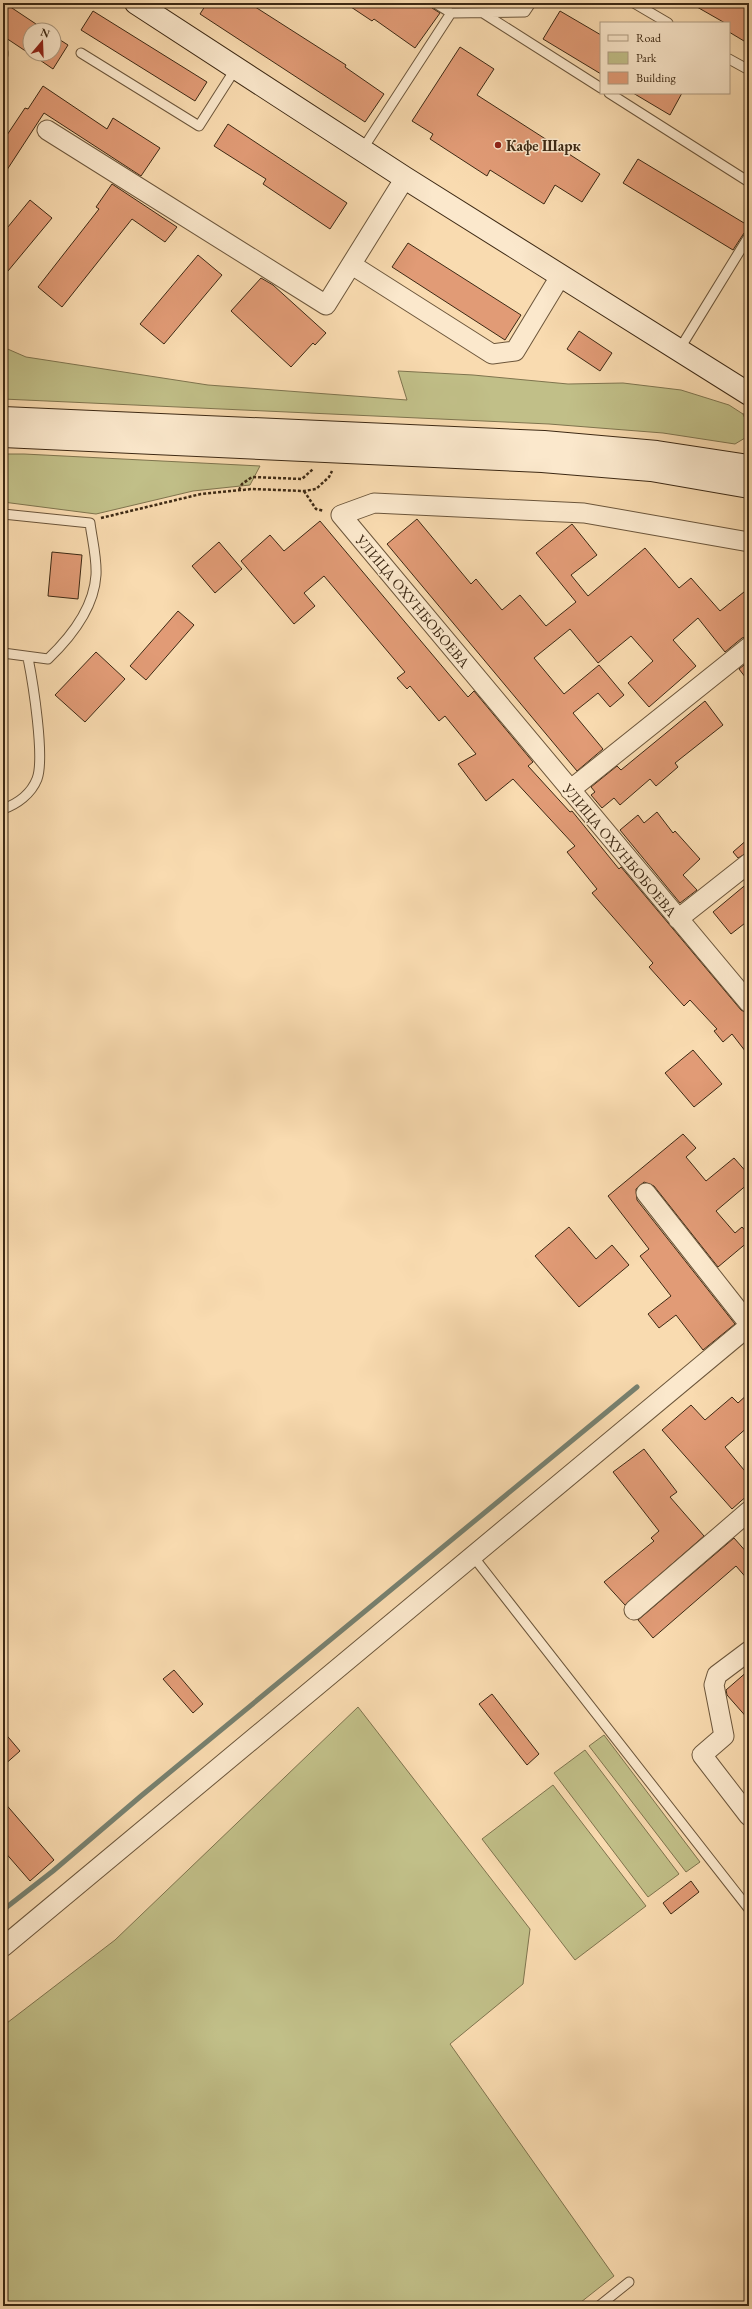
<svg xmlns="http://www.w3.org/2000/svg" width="752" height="2309" font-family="'EB Garamond',serif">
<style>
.green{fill:#c1bf88;stroke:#7f744e}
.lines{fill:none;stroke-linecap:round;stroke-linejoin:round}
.stream{stroke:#778170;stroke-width:5}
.building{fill:#e19b76;stroke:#3d2914}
.lane-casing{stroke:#6c563b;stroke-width:11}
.street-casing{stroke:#6c563b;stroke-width:21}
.secondary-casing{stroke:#3d2914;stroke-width:24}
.path{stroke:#3d2914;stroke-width:2.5;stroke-dasharray:3 2;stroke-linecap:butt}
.lane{stroke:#fbe8cc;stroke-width:9}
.street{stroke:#fbe8cc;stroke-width:19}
.secondary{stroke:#fbe8cc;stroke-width:22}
.poi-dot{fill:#8f2418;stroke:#fbe8cc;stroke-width:1.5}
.labels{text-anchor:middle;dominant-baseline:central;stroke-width:3;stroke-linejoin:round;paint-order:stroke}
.poi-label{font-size:15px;font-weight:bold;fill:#3d2914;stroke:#fbe8cc;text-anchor:start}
.street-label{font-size:15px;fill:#3d2914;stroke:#fbe8cc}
</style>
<rect width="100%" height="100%" fill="#f9dbb0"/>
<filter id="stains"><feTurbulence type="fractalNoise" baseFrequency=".005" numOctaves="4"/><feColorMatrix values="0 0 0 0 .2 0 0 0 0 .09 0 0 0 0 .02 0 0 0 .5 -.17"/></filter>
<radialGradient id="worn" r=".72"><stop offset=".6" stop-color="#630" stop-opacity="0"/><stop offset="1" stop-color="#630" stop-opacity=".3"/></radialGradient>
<path class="green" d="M3,347L26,357L208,385L407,400L398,371L473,375L568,384L623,383L681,390L729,405L743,414L749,428L745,438L735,444L663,433L549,424L3,399Z
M3,454H24L260,466L250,485L193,491L96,514L3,502Z
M358,1707L530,1929L523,1984L450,2044L614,2276L576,2306H3V2026L115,1940Z
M604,1735L700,1862L686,1872L589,1746Z
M585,1750L679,1874L648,1897L554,1773Z
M553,1785L646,1906L575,1960L482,1839Z"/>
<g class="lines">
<path class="stream" d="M3,1910L53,1871L141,1796L637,1387"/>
</g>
<path class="building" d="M207,3H249L346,65L345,67L384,94L365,122L200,14Z
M345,3H429L432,8L440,13L415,48L374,19L372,21Z
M690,3H741L749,8V44L729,32V23H725Z
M9,6L45,30H30V54L3,36V16Z
M93,11L207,82L195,101L81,30Z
M560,11L601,35V74L543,39Z
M54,36L68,45L53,69L31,54H54Z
M460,47L494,69L477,95L600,174L582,202L555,185L544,204L490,170L487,176L430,139L433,134L412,121Z
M43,86L107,129L113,118L160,148L141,176L44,113L3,176V141L25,108L28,109Z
M633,93H682L670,115Z
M228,124L347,203L330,229L263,184L266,179L214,146Z
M638,159L749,226V230L744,233L733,250L623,183Z
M112,184L177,227L165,242L132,219L62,307L38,287L99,209L96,207Z
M30,200L52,218L3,277V233Z
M408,243L521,315L505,340L392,267Z
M198,255L222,275L164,344L140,324Z
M261,278L273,285L326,333L315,345L313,343L291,367L231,311Z
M579,331L612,353L600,371L567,349Z
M417,519L471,584L476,579L502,610L520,595L546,626L576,602L536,553L572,524L597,555L571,575L588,596L645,548L679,588L691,578L720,611L749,588V636L742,638L725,652L698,618L673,640L696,666L649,707L628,683L653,661L631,636L598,663L570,629L534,658L564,694L599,665L624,695L610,707L598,693L573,713L603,749L577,771L387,544Z
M320,521L468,697L474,691L533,762L528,766L570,812L572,811L619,869L621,867L741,1010L749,1014V1056L732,1034L723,1042L714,1031L717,1029L690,1000L684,1006L649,967L653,963L592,893L597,889L567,852L575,846L513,779L486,801L458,764L476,754L445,716L439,721L410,686L407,689L397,678L405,672L324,576L304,593L315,606L294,624L241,561L270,535L284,551Z
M219,542L242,569L215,593L192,566Z
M52,552L82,555L78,599L48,596Z
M178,611L194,625L146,680L130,666Z
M96,652L125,679L85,722L55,695Z
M749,661V682L739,669Z
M705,701L723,725L675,763L678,767L656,786L650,779L620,805L614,798L602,808L591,795L595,792L591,787L617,766L621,770Z
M657,812L673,833L675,831L700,859L683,875L697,890L680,903L620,830L638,815L644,823Z
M749,838V852L738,858L733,852Z
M749,882V920L731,934L713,912Z
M693,1050L722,1084L694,1107L665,1073Z
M683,1134L696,1148L686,1157L706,1181L734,1158L749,1175V1183L716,1211L735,1233L742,1227L749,1235V1241L718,1267L654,1186L644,1182L636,1189L637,1200L735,1324L703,1350L676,1315L659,1328L648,1314L671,1296L640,1256L649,1249L608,1196Z
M569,1227L596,1259L612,1245L629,1265L579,1307L535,1256Z
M749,1393V1426L725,1447L749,1476V1494L732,1509L662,1430L691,1405L705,1420L732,1397L738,1403Z
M644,1449L677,1492L670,1497L704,1536L625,1605L604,1582L654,1541L651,1538L659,1531L613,1472Z
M734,1538L749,1555V1581L736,1566L653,1638L638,1620Z
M174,1670L203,1704L193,1713L163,1679Z
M749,1670V1720L727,1695L726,1690Z
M492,1694L539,1754L527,1765L479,1704Z
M3,1731L20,1751L3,1766Z
M3,1801L54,1860L30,1881L3,1850Z
M691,1881L699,1892L671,1914L663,1903Z"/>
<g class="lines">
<g class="lane-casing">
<path id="lane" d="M435,3L451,13
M634,3L668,23
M483,13L601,88
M3,52V55
M81,53L199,126L236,68
M729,59L749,70
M609,93L749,182
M362,150L451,13L525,12L531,3
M679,350L749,236
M3,514L90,523C92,539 97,558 96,575C94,608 71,637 48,659L3,653
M3,809C17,804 31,794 37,779C45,758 33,683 28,658
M472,1555L749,1909
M599,2306L629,2282"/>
</g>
<g class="street-casing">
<path id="street" d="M47,130L326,305L405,178
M352,265L492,354L515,351L561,275
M749,542L584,513L374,503L341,515L749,1003
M570,790L749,647
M678,919L749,863
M646,1193L749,1324
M634,1610L749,1511
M749,1651L717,1675L714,1685L724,1736L702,1755L749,1816
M3,1947L749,1326"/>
</g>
<g class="secondary-casing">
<path id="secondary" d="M136,3L405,178L749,394
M3,418L544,442L657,452L749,466
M3,436L542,461L651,470L749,487"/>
</g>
<path class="path" d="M744,413L749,417
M745,446L749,441
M239,490L242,484L252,477L302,479L313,469
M304,491L316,509L324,511
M101,518L201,494L252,489L304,491L316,489L329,477L332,471"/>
<use href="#lane" class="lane"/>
<use href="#street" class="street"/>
<use href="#secondary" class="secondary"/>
</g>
<circle class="poi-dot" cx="498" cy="145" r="4"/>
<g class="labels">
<g class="poi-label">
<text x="506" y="145">Кафе Шарк</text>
</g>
<g class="street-label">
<text transform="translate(413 601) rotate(50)">УЛИЦА ОХУНБОБОЕВА</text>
<text transform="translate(620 850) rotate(50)">УЛИЦА ОХУНБОБОЕВА</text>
</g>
</g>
<rect width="752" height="2309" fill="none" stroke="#f9dbb0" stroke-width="16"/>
<rect x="4" y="4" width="744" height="2301" fill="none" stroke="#3d2914" stroke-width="2"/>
<rect x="8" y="8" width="736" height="2293" fill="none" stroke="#3d2914"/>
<rect x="600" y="22" width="130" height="72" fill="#fbe8cc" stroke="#af9c82"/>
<rect x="608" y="35" width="20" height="6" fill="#fbe8cc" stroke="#af9c82"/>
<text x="636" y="42" font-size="12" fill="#3d2914">Road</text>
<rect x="608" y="52" width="20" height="12" fill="#c1bf88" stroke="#af9c82"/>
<text x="636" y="62" font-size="12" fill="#3d2914">Park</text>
<rect x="608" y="72" width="20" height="12" fill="#e19b76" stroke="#af9c82"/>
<text x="636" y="82" font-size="12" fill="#3d2914">Building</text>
<g transform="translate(42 42) rotate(19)"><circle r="19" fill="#fbe8cc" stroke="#af9c82"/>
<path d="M0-3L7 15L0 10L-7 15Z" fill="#8f2418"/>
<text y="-6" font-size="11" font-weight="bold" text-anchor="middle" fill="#3d2914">N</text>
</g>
<rect width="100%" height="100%" filter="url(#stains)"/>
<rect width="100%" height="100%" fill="url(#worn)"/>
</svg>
